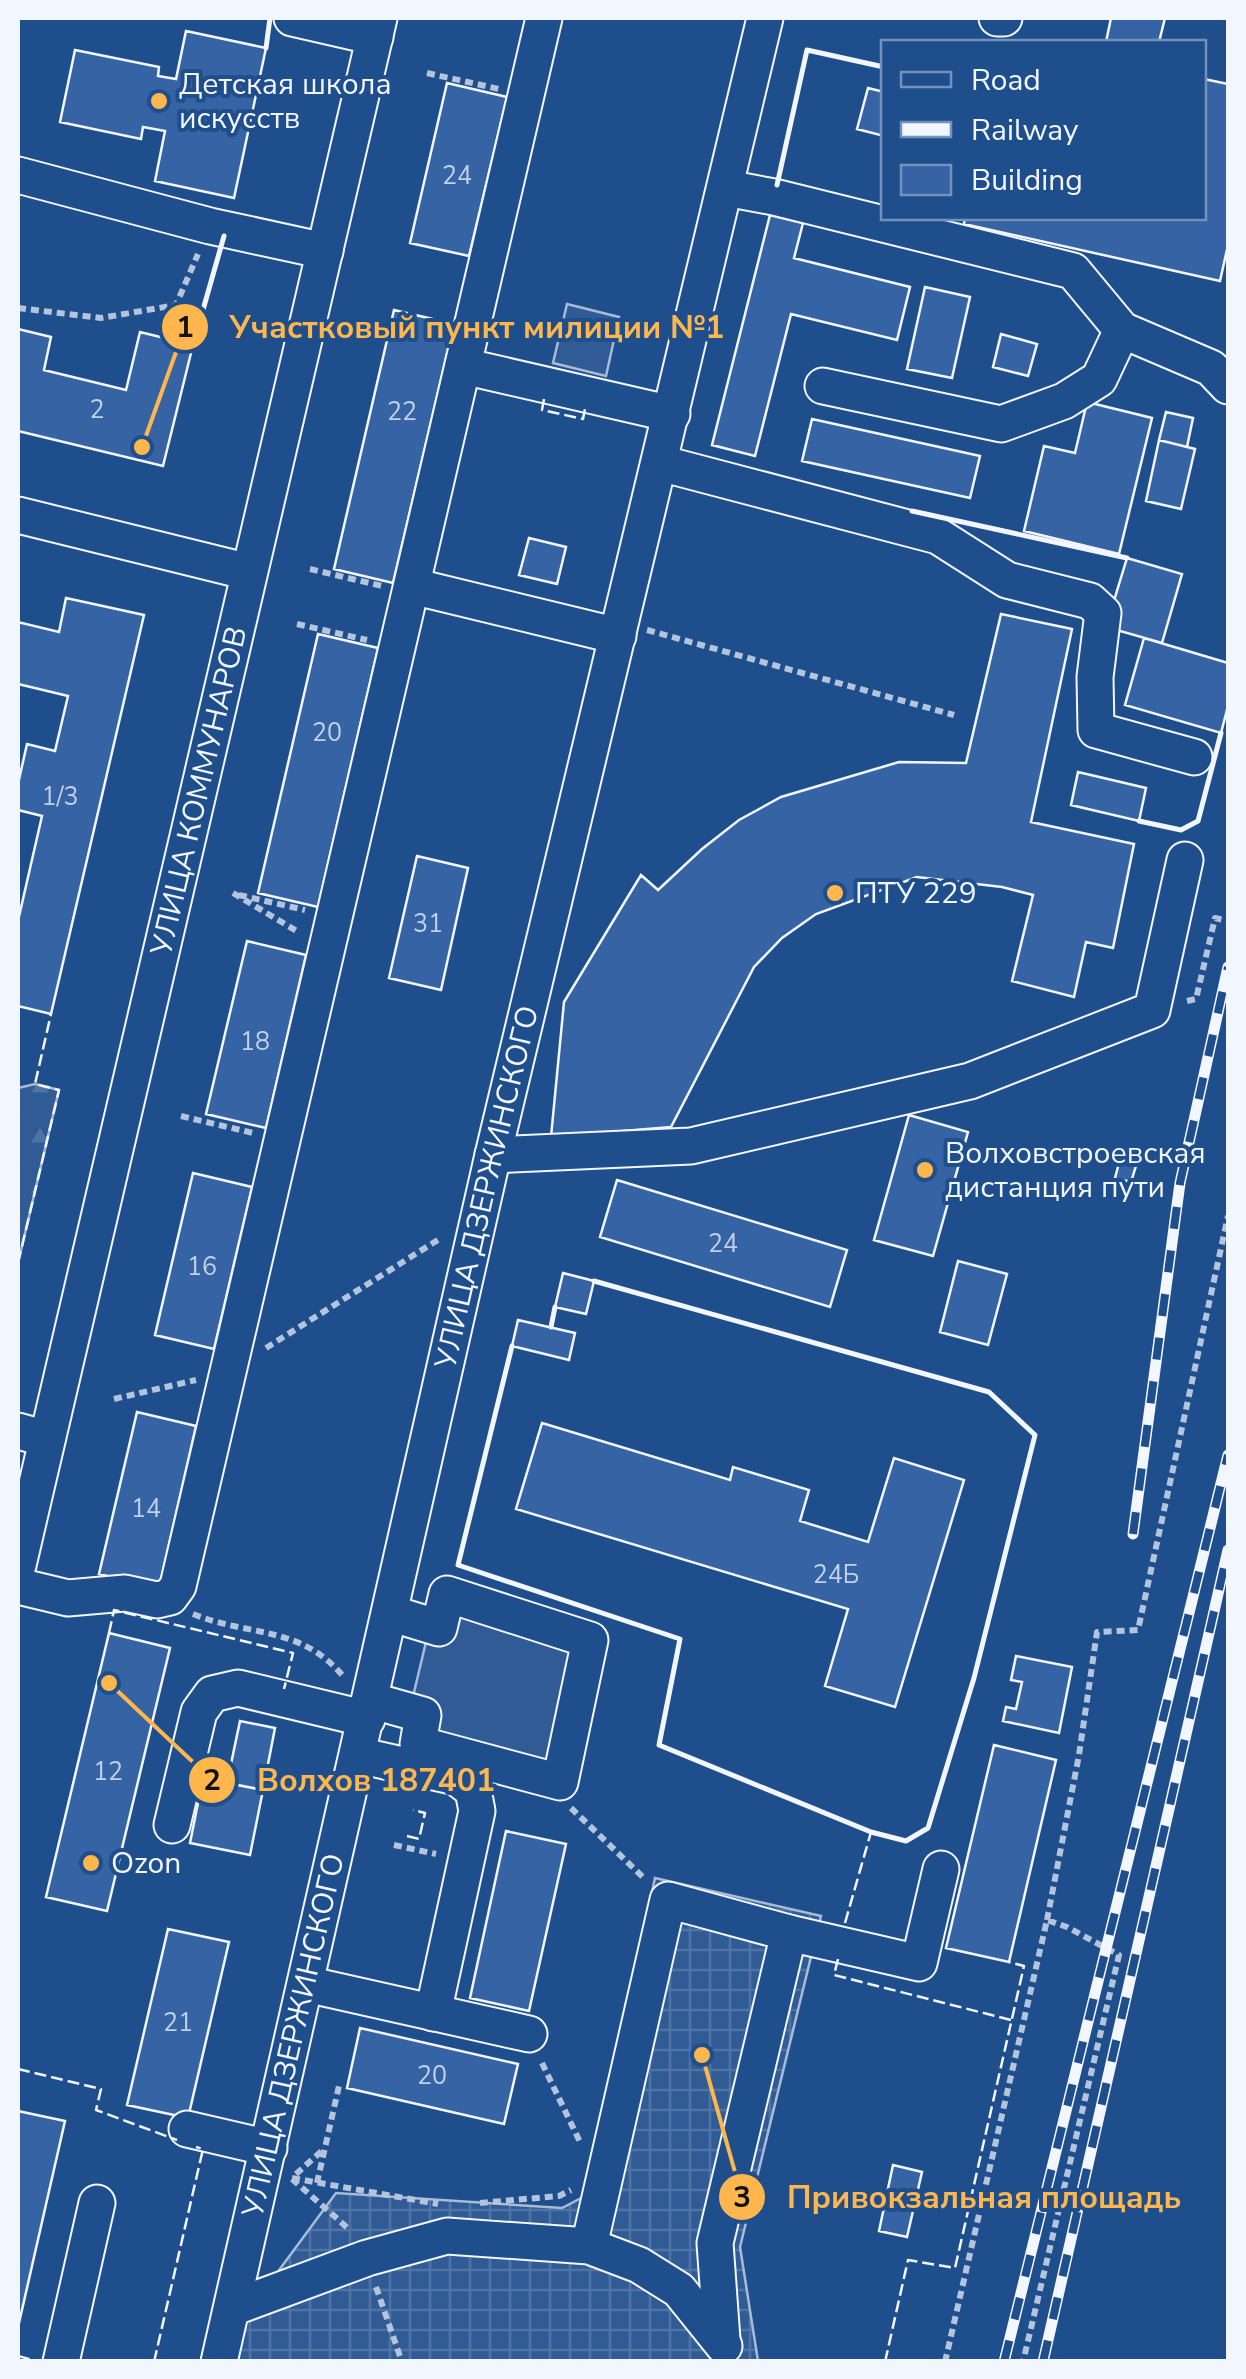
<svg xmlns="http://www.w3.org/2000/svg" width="1246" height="2379" font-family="'Nunito Sans',sans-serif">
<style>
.forest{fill:url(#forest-firs);stroke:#a8bbd7;stroke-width:2.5}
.built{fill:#305b95;stroke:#a8bbd7;stroke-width:2.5}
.plaza{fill:url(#plaza-grid);stroke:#a8bbd7;stroke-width:2.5}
.building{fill:#3563a3;stroke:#f2f6ff;stroke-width:2.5}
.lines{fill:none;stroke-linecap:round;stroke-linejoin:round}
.minor-casing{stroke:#f2f6ff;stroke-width:39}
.path{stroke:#b3c4dc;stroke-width:6;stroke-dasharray:8 5;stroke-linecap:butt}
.minor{stroke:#1f4e8c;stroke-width:35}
.rail-casing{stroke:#f2f6ff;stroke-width:11}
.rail{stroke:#1f4e8c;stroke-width:8;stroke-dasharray:22;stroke-linecap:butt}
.fence{stroke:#f2f6ff;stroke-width:2.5;stroke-dasharray:12 5;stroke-linecap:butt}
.wall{stroke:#f2f6ff;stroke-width:5}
.poi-dot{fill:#ffb74d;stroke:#1f4e8c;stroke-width:4}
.labels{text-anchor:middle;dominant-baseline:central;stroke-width:8;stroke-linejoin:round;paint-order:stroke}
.number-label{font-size:25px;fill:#c3d1e8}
.poi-label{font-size:30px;fill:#f2f6ff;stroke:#1f4e8c;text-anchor:start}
.street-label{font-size:30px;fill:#f2f6ff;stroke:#1f4e8c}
.leader{fill:none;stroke:#ffb74d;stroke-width:4}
.callout-dot{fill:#ffb74d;stroke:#1f4e8c;stroke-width:4}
.mark-label{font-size:30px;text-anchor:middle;font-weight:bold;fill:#111}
.callout-label{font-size:32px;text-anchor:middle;font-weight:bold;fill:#ffb74d;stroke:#1f4e8c;stroke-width:8;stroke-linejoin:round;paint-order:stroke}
</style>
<defs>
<pattern id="forest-firs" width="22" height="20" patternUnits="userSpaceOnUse" patternTransform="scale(2.5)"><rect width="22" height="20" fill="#305b95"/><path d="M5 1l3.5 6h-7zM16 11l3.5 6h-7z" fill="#4e73a5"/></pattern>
<pattern id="plaza-grid" width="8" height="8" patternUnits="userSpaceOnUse" patternTransform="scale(2.5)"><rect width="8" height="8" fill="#305b95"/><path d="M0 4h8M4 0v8" fill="none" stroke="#4e73a5"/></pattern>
</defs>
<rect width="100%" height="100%" fill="#1f4e8c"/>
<path class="forest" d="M35,1084L59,1090L18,1263V1088Z"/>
<path class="built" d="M567,304L619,317L606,376L553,363Z
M441,1579L607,1633L569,1797L400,1751Z"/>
<path class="plaza" d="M655,1878L821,1916L740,2247L758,2361L229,2362L243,2319L336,2193L562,2208L585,2196Z"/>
<path class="building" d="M1111,18H1165L1159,42H1106Z
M186,31L266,48L234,198L155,181L165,131L143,127L141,139L60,122L75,50L159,67L158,76L176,79Z
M1204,79L1228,84V245L1220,281L964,224L965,218H1204Z
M447,83L507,97L469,256L410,243Z
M868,88L884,92V136L857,129Z
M770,215L803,223L794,258L910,287L897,340L791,314L755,456L712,445Z
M925,287L970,297L952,378L907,369Z
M394,310L454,324L393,583L334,569Z
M18,329L51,337L44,370L126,390L140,332L193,345L163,466L18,431Z
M1001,334L1037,344L1028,376L993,367Z
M1087,402L1152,418L1119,554L1024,531L1044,446L1075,453Z
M1166,412L1193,418L1187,447L1159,440Z
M812,419L980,456L970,498L802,461Z
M1159,440L1195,449L1181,509L1146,501Z
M529,538L566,547L557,584L519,575Z
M1127,558L1182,574L1162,643L1106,627Z
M66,598L144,615L51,1014L18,1006V921L42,816L18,810V784L27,744L55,751L68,696L18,684V622L59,632Z
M1001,614L1072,629L1031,822L1134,844L1113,948L1086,942L1074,997L1012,981L1033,895L1002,887L917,877L816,914L782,938L754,967L671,1127L551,1137L564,1002L641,875L658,890L702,849L739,820L781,797L899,762L966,763Z
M318,634L378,648L318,907L258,893Z
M1144,638L1228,663V706L1221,733L1125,705Z
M1078,772L1146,788L1139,821L1071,805Z
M417,856L468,868L441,990L389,978Z
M247,941L306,955L266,1128L206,1114Z
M909,1115L968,1132L933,1256L874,1240Z
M1123,1148L1140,1153L1131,1182L1115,1178Z
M193,1173L252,1187L214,1349L155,1335Z
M617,1180L847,1250L830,1307L600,1237Z
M958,1261L1007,1274L988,1345L940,1332Z
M563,1273L594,1281L586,1314L555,1307Z
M518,1320L575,1333L569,1360L512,1346Z
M137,1412L196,1426L159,1588L99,1574Z
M542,1423L730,1480L733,1467L809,1490L800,1521L868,1542L894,1458L964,1480L895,1707L825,1686L848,1609L516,1509Z
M109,1633L170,1648L107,1911L46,1897Z
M1016,1656L1072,1667L1059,1733L1003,1721L1006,1707L1016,1709L1022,1682L1011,1680Z
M240,1721L275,1728L263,1790L227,1783Z
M994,1745L1056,1760L1009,1962L946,1948Z
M203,1778L263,1790L250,1855L190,1843Z
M506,1831L566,1844L529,2011L470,1998Z
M168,1929L229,1942L188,2118L127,2105Z
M360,2028L518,2064L504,2124L347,2088Z
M18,2111L65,2121L19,2323H18Z
M893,2165L922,2172L907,2237L879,2231Z"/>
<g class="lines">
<g class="minor-casing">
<g id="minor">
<path d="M292,18L375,37"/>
<path d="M997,18H1004"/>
<path d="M18,175L210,226L325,251"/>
<path d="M726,188L774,197L1073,271L1122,330L1211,368L1228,386"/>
<path d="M463,366L672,414"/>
<path d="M823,386L1001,424L1064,401L1099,379L1122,330"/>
<path d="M660,463L938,536L1007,580L1090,601L1103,613L1095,677L1096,730L1194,757"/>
<path d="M18,515L249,572"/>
<path d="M412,586L618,636"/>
<path d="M493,1155L691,1146L970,1081L1152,1010L1185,860"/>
<path d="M18,1431L47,1439"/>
<path id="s1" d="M18,1565L379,18"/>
<path d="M18,1586L68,1598L125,1593L157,1600L170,1597L178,1586L544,18"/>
<path d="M370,1700L423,1715L418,1744L560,1782L590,1640L447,1594L439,1628L390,1613"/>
<path d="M358,1755L456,1777L473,1790L477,1811L433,2013"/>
<path d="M172,1825L199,1712L212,1694L238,1688L367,1719"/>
<path d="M789,1933L919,1963L941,1869"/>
<path d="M306,1984L529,2034"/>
<path d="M187,2129L269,2148"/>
<path d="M589,2246L668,1900L789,1933L715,2243L722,2340"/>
<path d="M232,2308L367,2258L447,2236L589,2246L639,2265L679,2290L724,2346"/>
<path d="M61,2362L97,2203"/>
<path id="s2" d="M219,2362L493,1155L765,18"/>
</g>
</g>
<path class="path" d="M427,73L499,89
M18,308L101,318L176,305L198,254
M310,569L382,586
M297,624L367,640
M647,630L954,715
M233,893L300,933
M239,895L305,910
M1187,1001L1196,999L1215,918L1228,921
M181,1116L253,1133
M266,1348L441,1238
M114,1399L196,1380
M193,1614C250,1637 300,1625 343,1676
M571,1808L645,1879
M394,1845L436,1854
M1047,1920L1079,1755L1097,1632L1138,1630L1228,1216
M542,2063L580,2142
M296,2174L324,2149
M292,2178L438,2204
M292,2179L350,2230
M317,2183L339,2086
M480,2203L559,2196L571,2190
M376,2287L402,2362
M945,2362L1047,1920L1067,1927L1119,1955L1023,2362"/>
<use href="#minor" class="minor"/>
<g class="rail-casing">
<path id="rail" d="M1133,1534L1180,1183L1228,967
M1004,2362L1228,1455
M1043,2362L1228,1550"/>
</g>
<use href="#rail" class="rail"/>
<path class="fence" d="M544,399L542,410L583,419L585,409
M18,1263L59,1090L35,1084L51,1014
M109,1633L114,1610L293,1653L284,1689
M407,1836L419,1839L425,1813L413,1810
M845,1923L871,1832
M838,1959L834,1975L1011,2020
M18,2069L101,2089L96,2110L177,2140
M18,2356L40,2362
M154,2362L203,2149L196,2147
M885,2362L908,2260L955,2268L1024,1966L1009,1962"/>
<path class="wall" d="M266,48L270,18
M777,185L807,50L884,67
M193,345L224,236
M912,511L1127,558
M1139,821L1181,830L1198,821L1221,733
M551,1327L555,1307
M512,1346L458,1565L680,1639L659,1745L871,1832L906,1841L928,1828L974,1678L1035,1435L989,1392L594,1281"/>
</g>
<g class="poi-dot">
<circle cx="159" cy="101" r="10"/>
<circle cx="835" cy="893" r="10"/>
<circle cx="925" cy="1170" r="10"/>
<circle cx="91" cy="1863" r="10"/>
</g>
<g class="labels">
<g class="number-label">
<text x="457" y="176">24</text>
<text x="97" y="410">2</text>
<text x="402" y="412">22</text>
<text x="327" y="733">20</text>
<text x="60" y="797">1/3</text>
<text x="428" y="924">31</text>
<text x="255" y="1042">18</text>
<text x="723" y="1244">24</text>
<text x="202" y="1267">16</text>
<text x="146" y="1509">14</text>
<text x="836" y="1575">24Б</text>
<text x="108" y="1772">12</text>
<text x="178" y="2023">21</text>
<text x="432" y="2076">20</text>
</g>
<g class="poi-label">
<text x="179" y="84">Детская школа<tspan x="179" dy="34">искусств</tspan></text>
<text x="855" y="893">ПТУ 229</text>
<text x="945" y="1153">Волховстроевская<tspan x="945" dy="34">дистанция пути</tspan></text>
<text x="111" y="1863">Ozon</text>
</g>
<g class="street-label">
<text stroke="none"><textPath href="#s1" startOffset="795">УЛИЦА КОММУНАРОВ</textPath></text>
<text stroke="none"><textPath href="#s2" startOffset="1205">УЛИЦА ДЗЕРЖИНСКОГО</textPath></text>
<text stroke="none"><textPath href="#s2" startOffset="335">УЛИЦА ДЗЕРЖИНСКОГО</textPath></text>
</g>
</g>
<path class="leader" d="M142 447L185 327M109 1683L212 1780M702 2055L742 2197"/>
<g class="callout-dot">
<circle cx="142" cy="447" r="10"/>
<circle cx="109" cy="1683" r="10"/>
<circle cx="702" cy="2055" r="10"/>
<circle cx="185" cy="327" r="25"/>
<circle cx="212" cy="1780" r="25"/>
<circle cx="742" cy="2197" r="25"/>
</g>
<g class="mark-label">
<text x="185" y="337">1</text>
<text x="212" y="1790">2</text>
<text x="742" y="2207">3</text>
</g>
<g class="callout-label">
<text x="477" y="338">Участковый пункт милиции №1</text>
<text x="376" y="1791">Волхов 187401</text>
<text x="984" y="2208">Привокзальная площадь</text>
</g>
<rect width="1246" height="2379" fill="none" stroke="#f2f6ff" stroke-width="40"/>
<rect x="881" y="40" width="325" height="180" fill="#1f4e8c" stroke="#7391ba" stroke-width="2.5"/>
<rect x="901" y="72" width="50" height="15" fill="#1f4e8c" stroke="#7391ba" stroke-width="2.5"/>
<text x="971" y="90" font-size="30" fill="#f2f6ff">Road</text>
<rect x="901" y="122" width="50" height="15" fill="#f2f6ff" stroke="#7391ba" stroke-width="2.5"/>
<text x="971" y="140" font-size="30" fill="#f2f6ff">Railway</text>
<rect x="901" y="165" width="50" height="30" fill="#3563a3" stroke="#7391ba" stroke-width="2.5"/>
<text x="971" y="190" font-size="30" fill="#f2f6ff">Building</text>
</svg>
